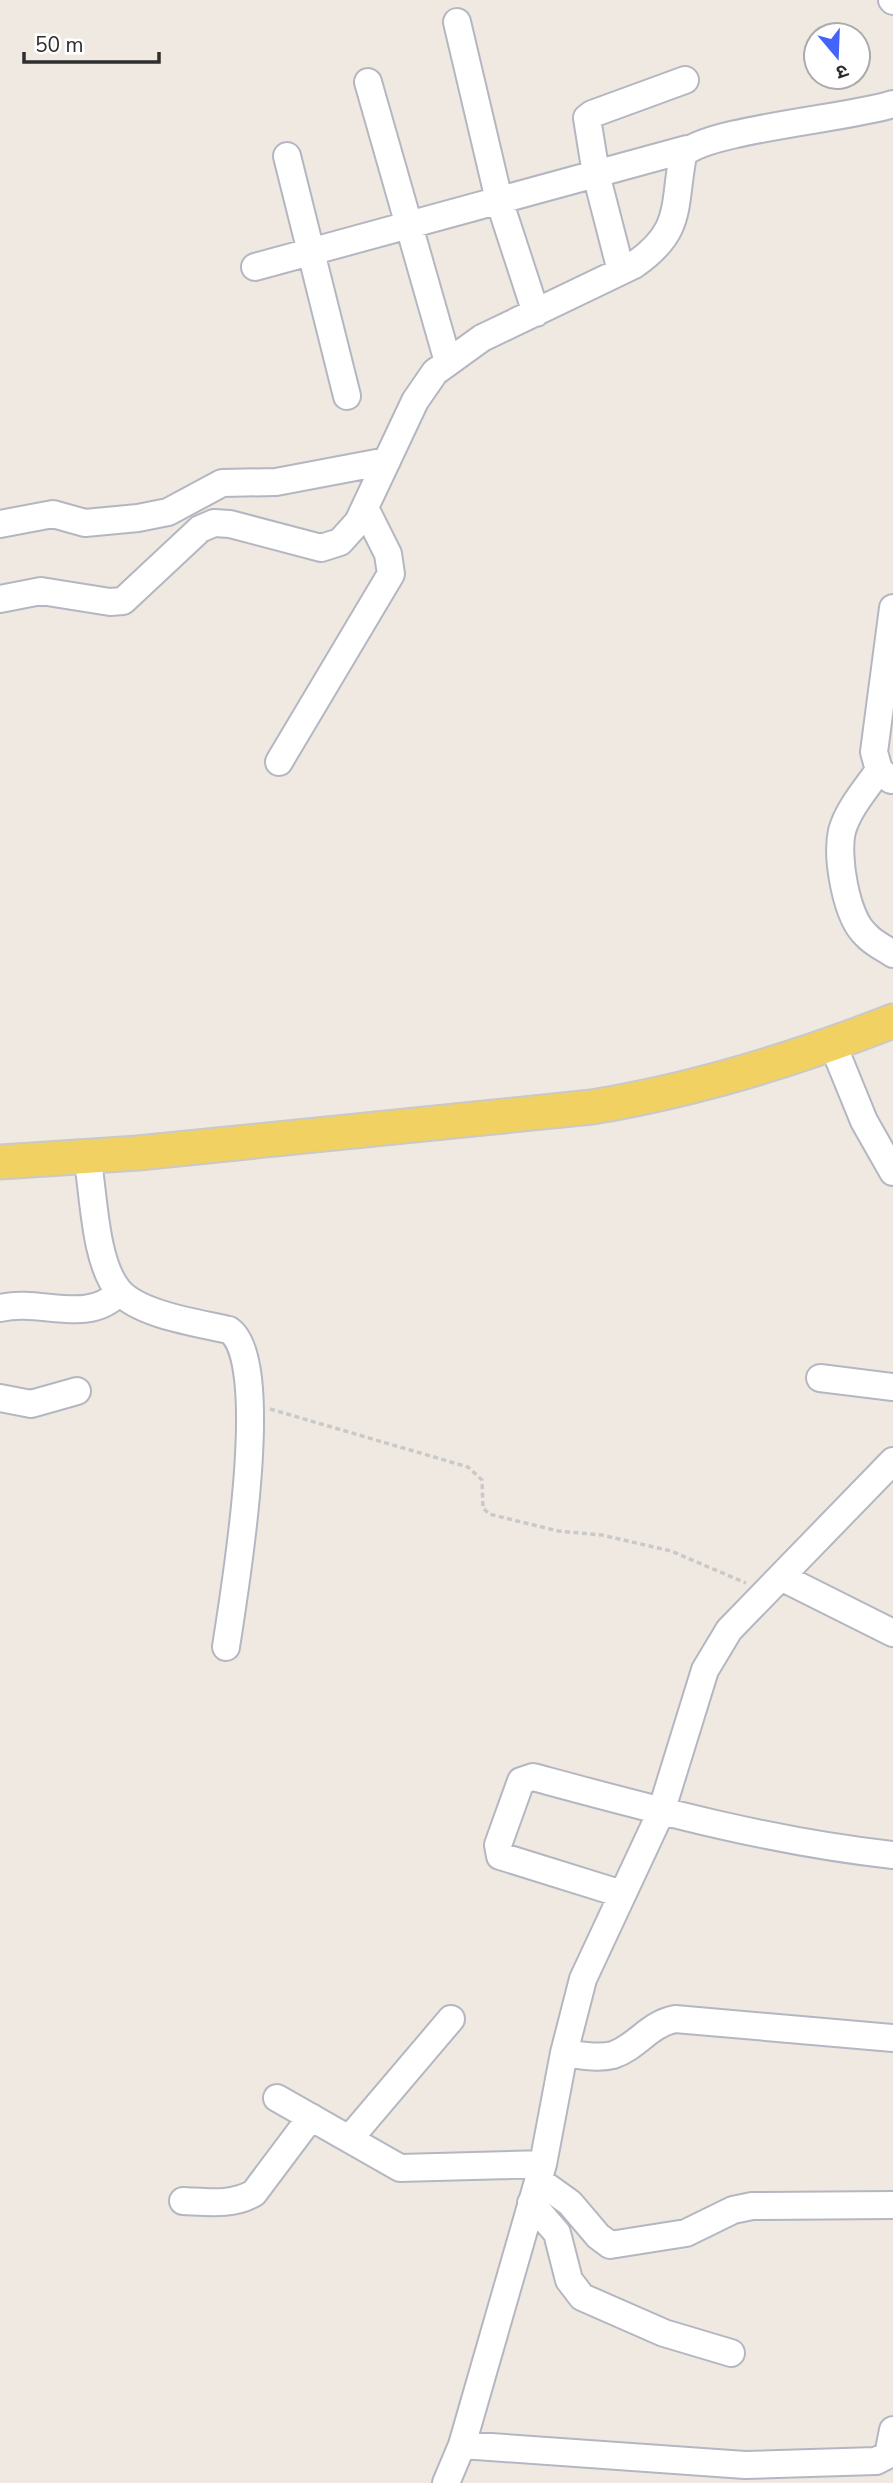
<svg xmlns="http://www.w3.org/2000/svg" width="893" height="2483" font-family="'Nunito Sans','Noto Sans Devanagari',sans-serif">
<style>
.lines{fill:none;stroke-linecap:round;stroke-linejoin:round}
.minor-casing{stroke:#b4b7c1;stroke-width:30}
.major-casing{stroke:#c9c9c9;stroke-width:37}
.path{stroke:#c9c9c9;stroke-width:3.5;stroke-dasharray:5 3.5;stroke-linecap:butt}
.minor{stroke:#fff;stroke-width:26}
.major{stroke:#f2d163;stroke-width:33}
</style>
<rect width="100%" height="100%" fill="#efe9e1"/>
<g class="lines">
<g class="minor-casing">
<path id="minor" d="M892,0L893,1
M457,22L499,200L536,313
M368,82L448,362
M287,156L347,396
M255,267L687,149
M621,271L596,174L587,118L592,114L685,80
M0,524L53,514L85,523L138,518L168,512L222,483L276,482L387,461
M0,599L41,591L110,602L123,601L200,529L214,523L230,524L321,548L340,542L358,522L415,401L435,372L482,338L634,265C683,231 673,208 683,155C702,130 853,118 893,104
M279,762L391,574L388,554L365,508
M879,770C866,789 848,809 842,831C836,857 846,917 866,935C873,943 884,948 893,954
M891,780L879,770L874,752L893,608
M833,1045L864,1121L893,1172
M87,1156C94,1193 94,1262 119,1291C140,1315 199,1323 229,1330C274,1360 234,1594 226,1647
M0,1308C41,1298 88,1326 119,1292
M820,1378L893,1387
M0,1398L31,1404L77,1391
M783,1578L893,1633
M622,1894L500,1856L498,1845L521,1781L533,1777C652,1809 771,1842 893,1855
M564,2053C579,2055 598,2059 613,2055C637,2047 649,2024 675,2019L893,2038
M277,2098L400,2168L543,2164
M350,2138L451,2019
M538,2180L570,2203L598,2236L610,2245L686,2233L733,2210L752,2206L893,2205
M183,2201C207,2202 232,2206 254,2193L311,2117
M531,2203L557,2233L569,2280L582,2297L664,2333L731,2353
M462,2445L745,2465L876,2461L888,2455L893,2430
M446,2483L462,2445L543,2164L564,2053L583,1979L661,1812L705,1670L729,1630L893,1461"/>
</g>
<g class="major-casing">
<path id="major" d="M0,1162L138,1153L592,1107C695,1090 796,1059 893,1021"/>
</g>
<path class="path" d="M270,1409L468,1467L482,1480L483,1508L489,1514L558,1531L602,1535L671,1551L746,1583"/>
<use href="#minor" class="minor"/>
<use href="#major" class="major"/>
</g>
<g transform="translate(837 56) rotate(161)"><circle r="33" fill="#ffffff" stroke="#ababab" stroke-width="2"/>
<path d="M0-5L12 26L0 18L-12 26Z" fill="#4264fb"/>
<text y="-10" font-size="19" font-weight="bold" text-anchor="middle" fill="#2e2e2e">उ</text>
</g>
<path d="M24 52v10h135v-10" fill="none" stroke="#2e2e2e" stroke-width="3.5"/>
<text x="35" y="52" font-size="21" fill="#2e2e2e" stroke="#ffffff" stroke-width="5" paint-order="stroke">50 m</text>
</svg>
